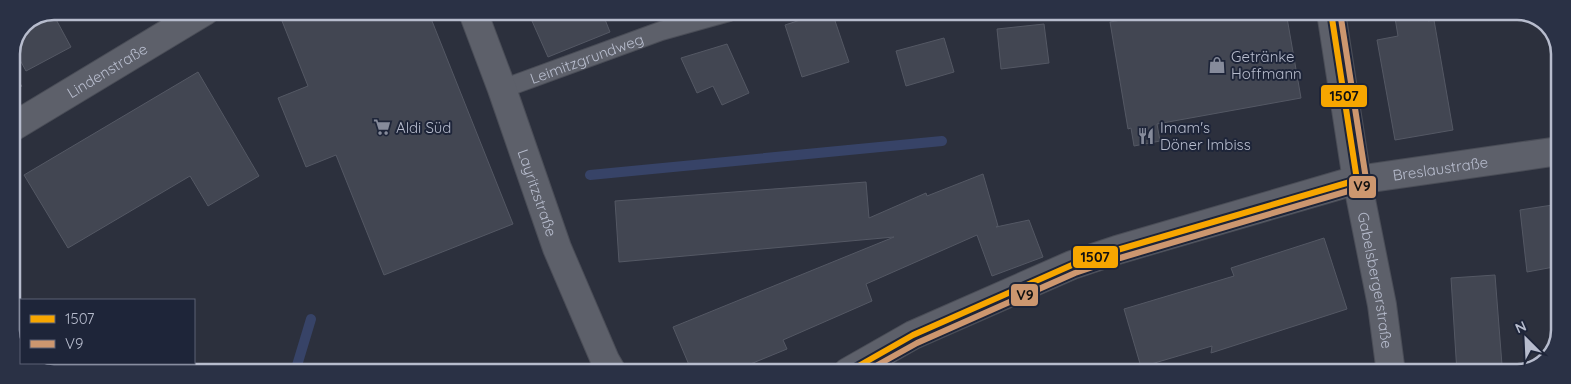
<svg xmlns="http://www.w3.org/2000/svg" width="1571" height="384" font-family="Quicksand,sans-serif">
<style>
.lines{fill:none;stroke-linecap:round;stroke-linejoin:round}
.stream{stroke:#374367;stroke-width:10}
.building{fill:#424652;stroke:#545864}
.service-casing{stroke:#4a4d57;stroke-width:20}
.minor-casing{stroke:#4a4d57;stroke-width:30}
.path{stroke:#5a5e67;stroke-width:3;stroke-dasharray:4 4;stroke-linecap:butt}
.service{stroke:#5d606a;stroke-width:18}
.minor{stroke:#5d606a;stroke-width:28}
.bus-1-casing{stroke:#1e2539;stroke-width:10}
.bus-2-casing{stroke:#1e2539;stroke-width:10}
.bus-1{stroke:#f7a600;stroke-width:6}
.bus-2{stroke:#cd976f;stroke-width:6}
.labels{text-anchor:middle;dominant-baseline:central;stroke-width:4;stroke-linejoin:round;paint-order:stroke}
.poi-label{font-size:15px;fill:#b7bccd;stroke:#1e2539;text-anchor:start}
.street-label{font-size:15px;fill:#b7bccd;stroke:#1e2539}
.rim{fill:none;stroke:#b7bccd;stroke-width:2.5}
.line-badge{stroke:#1e2539;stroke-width:2}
.pale-badge-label{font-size:14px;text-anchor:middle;font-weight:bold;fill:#111}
</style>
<rect width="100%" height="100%" fill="#2c303d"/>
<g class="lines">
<path class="stream" d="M590,175L942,141
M295,372L311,319"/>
</g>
<path class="building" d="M278,11H428L513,224L384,275L336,155L306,167L278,98L308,86Z
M52,12L71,47L26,71L14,49L24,24Z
M528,12H602L610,32L548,57Z
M825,12H832L849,62L802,77L785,25Z
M1168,12H1286L1301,98L1157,124L1160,141L1134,146L1131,128L1128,129L1110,22Z
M1394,12H1426L1428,21L1434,20L1453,130L1395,140L1377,40L1398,36Z
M1044,24L1049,63L1001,69L997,29Z
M944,38L954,72L906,86L896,51Z
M727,44L749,93L722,105L713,86L697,93L681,58Z
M198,72L259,176L208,206L190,176L68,248L24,175Z
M983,174L998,226L996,227L1029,220L1043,257L992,276L977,235L866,284L872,301L783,340L787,349L731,372H692L673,327L894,237L619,262L615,201L866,182L869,218L926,193L927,196Z
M1559,204V266L1527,272L1520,210Z
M1324,238L1347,309L1211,353L1212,346L1141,367L1124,309L1234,276L1231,268Z
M1495,275L1502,365L1477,373H1457L1451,278Z"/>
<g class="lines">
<g class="service-casing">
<g id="service">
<path id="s1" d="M502,89L661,31L729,12"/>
</g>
</g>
<g class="minor-casing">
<g id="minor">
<path id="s2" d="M473,12L502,89L557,248L605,360L612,372"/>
<path id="s3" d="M1331,12L1357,180L1382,305L1391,373"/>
<path id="s4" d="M11,128L205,11"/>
<path id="s5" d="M848,372L913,335L1072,265L1117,250L1357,180L1559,151"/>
</g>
</g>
<path class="path" d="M11,70L21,87"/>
<use href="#service" class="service"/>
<use href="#minor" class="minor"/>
<g class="bus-1-casing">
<path id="bus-1" d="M1331,12L1357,180
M848,372L913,335L1072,265L1117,250L1357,180"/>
</g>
<g class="bus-2-casing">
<path id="bus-2" d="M865,372L917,343L1075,273L1120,258L1362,187L1366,179L1340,12"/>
</g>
<use href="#bus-1" class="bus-1"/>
<use href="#bus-2" class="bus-2"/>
</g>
<defs>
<g id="shop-bare" transform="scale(1.35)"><path d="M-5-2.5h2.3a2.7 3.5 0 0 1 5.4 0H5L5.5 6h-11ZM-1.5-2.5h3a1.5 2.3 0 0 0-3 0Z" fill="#868b9b" stroke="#1e2539" stroke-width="2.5" paint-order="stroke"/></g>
<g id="supermarket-bare" transform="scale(1.35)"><path d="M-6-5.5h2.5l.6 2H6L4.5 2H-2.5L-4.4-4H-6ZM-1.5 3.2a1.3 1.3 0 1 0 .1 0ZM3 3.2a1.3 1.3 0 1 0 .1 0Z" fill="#868b9b" stroke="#1e2539" stroke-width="2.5" paint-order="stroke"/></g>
<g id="restaurant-bare" transform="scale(1.35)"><path d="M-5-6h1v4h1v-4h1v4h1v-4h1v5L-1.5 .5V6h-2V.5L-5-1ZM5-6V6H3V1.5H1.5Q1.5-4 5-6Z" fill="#868b9b" stroke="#1e2539" stroke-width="2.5" paint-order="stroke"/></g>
</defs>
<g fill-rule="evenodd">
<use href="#shop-bare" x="1217" y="65"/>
<use href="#supermarket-bare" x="382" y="127"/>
<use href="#restaurant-bare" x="1146" y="136"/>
</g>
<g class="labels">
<g class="poi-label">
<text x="1231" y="56">Getränke<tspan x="1231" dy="17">Hoffmann</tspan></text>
<text x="396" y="127">Aldi Süd</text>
<text x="1160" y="127">Imam's<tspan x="1160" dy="17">Döner Imbiss</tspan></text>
</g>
<g class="street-label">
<text stroke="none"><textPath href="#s1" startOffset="90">Leimitzgrundweg</textPath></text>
<text stroke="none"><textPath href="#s4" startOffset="112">Lindenstraße</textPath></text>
<text stroke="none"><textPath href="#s5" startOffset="630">Breslaustraße</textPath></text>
<text stroke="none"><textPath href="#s2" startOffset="192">Layritzstraße</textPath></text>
<text stroke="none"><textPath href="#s3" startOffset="272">Gabelsbergerstraße</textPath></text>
</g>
</g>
<path d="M0 0H1571V384H0ZM54 20H1517A34 34 0 0 1 1551 54V330A34 34 0 0 1 1517 364H54A34 34 0 0 1 20 330V54A34 34 0 0 1 54 20Z" fill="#2a3145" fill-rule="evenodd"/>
<path class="rim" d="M54 20H1517A34 34 0 0 1 1551 54V330A34 34 0 0 1 1517 364H54A34 34 0 0 1 20 330V54A34 34 0 0 1 54 20Z"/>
<g class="line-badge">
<rect x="1320" y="84" width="48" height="24" rx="5" fill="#f7a600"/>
<rect x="1348" y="175" width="29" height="24" rx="5" fill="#cd976f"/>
<rect x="1072" y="245" width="47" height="24" rx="5" fill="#f7a600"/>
<rect x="1010" y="283" width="29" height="24" rx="5" fill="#cd976f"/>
</g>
<g class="pale-badge-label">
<text x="1344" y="101">1507</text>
<text x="1362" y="191">V9</text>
<text x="1095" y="262">1507</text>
<text x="1025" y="300">V9</text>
</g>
<rect x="20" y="299" width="175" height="65" fill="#1e2539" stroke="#5b6174"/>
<rect x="30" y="315" width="25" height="8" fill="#f7a600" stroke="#5b6174"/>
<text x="65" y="324" font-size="15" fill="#b7bccd">1507</text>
<rect x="30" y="340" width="25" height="8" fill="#cd976f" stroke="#5b6174"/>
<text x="65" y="349" font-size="15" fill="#b7bccd">V9</text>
<g transform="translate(1526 339) rotate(336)" stroke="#1e2539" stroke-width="4" paint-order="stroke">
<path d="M0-4L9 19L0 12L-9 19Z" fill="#b7bccd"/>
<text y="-8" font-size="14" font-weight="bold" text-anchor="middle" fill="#b7bccd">N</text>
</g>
</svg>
